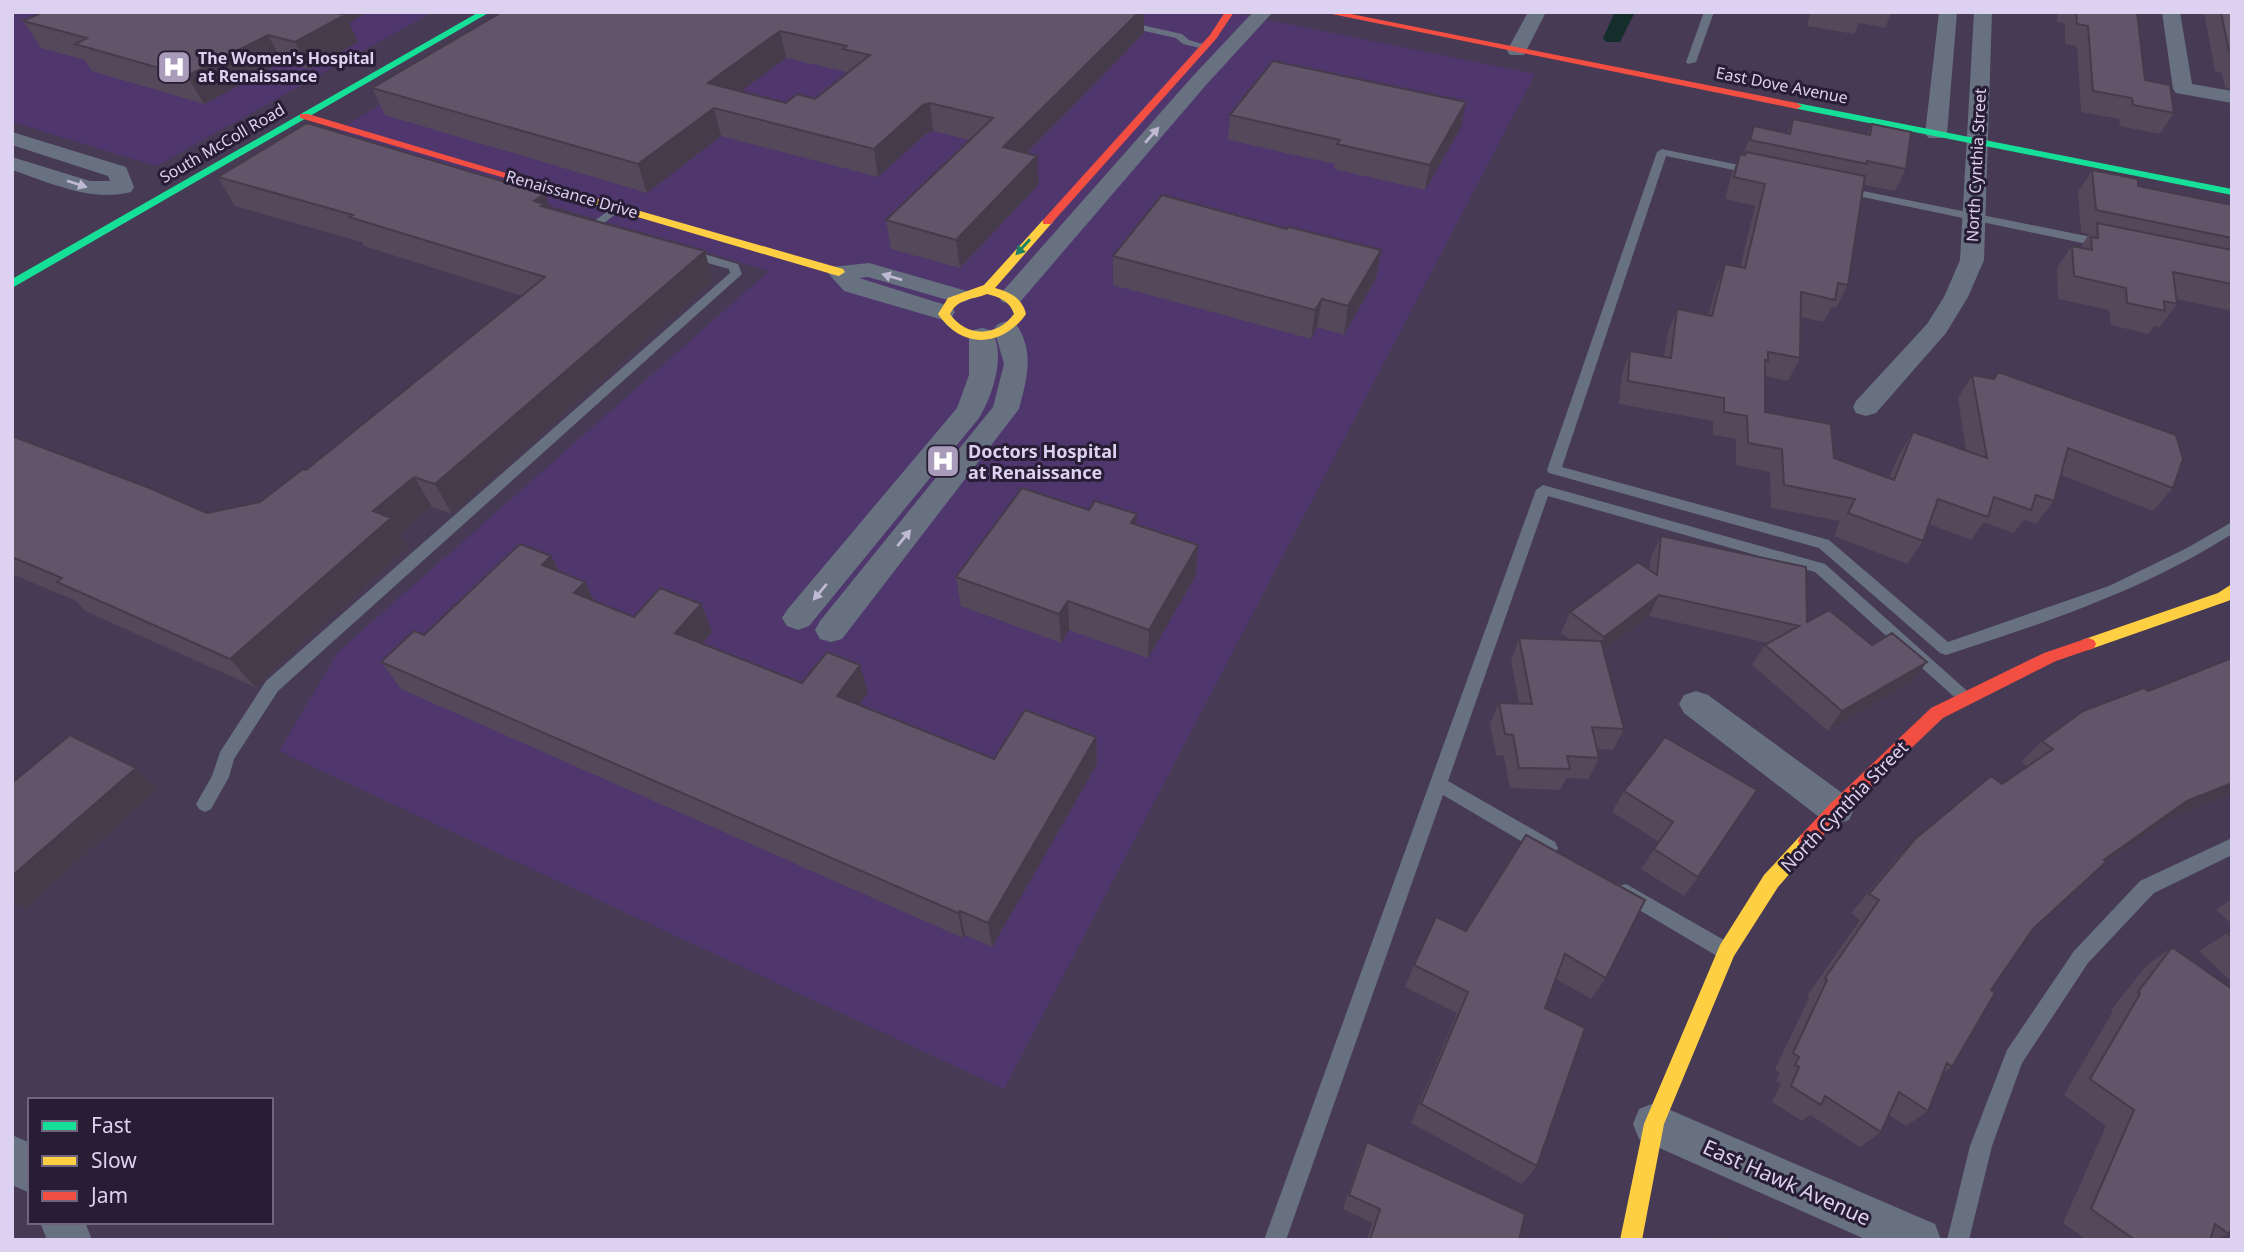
<svg xmlns="http://www.w3.org/2000/svg" width="2244" height="1252" font-family="'Noto Sans',sans-serif">
<style>
.built{fill:#4f376d}
.lines{fill:none;stroke-linecap:round;stroke-linejoin:round}
.canal{fill:#152d2b;fill-rule:evenodd}
.lane{fill:#687180;fill-rule:evenodd}
.street{fill:#687180;fill-rule:evenodd}
.fast{fill:#16e098;fill-rule:evenodd}
.slow{fill:#ffcf43;fill-rule:evenodd}
.jam{fill:#f24e42;fill-rule:evenodd}
.wall{fill:#54485a;fill-rule:evenodd}
.shaded-wall{fill:#453b4a}
.building{fill:#625469;stroke:#453b4a;stroke-width:2;fill-rule:evenodd}
.oneway{fill:#bfb9d4}
.oneway2{fill:#1e7e66}
.labels{text-anchor:middle;dominant-baseline:central;stroke-width:6;stroke-linejoin:round;paint-order:stroke}
.far-poi-label{font-size:16px;font-weight:bold;fill:#dcd1f0;stroke:#271d34;text-anchor:start}
.far-street-label{font-size:16px;fill:#dcd1f0;stroke:#271d34}
.poi-label{font-size:18px;font-weight:bold;fill:#dcd1f0;stroke:#271d34;text-anchor:start}
.street-label{font-size:18px;fill:#dcd1f0;stroke:#271d34}
.near-street-label{font-size:21px;fill:#dcd1f0;stroke:#271d34}
</style>
<rect width="100%" height="100%" fill="#463a55"/>
<path class="built" d="M12,12H433L156,166L12,122Z
M538,12H1229L1535,74L1004,1089L279,751L338,652L769,271L324,138Z"/>
<g class="lines">
<path class="canal" d="M1615,12H1635L1620,42H1606L1603,38Z"/>
<path class="lane" d="M1093,12H1103L1101,16L1182,34L1189,40L1209,46L1204,49L1183,44L1176,38L1091,19L1089,17Z
M1704,12H1714L1696,62L1688,64L1686,62Z
M1662,149L1753,168L1758,171L1753,174L1666,156L1562,467L1829,540L1948,642L2109,586L2187,548L2232,522V534C2144,590 2045,623 1946,655L1940,653L1819,548L1549,473L1547,470L1657,152Z
M1843,187L2106,240L2112,244L2106,248L1839,192V188Z
M618,204L622,205V209L598,228H590V224Z
M687,249L738,264L742,274L278,691L234,759L229,777L211,809L205,812L199,809L196,804L212,776L220,752L266,681L730,273L729,269L683,256V250Z
M1543,485L1825,564L1975,698L1973,703H1961L1815,572L1548,496L1448,781L1555,842L1558,848L1555,854L1549,856L1543,854L1443,795L1286,1240H1264L1536,490Z
M2232,838V855L2154,893L2088,963L2022,1063L1992,1146L1969,1240H1947L1970,1146L2007,1050L2074,951L2140,881Z
M1626,884L1731,944L1734,950L1731,956L1724,959L1717,956L1619,898L1617,892L1619,886Z"/>
<path class="street" d="M1253,12H1273L1206,85L1020,302L1011,304L1002,302L999,297L1002,292L1192,77Z
M1528,12H1546L1524,55H1510L1507,51Z
M1939,12H1957L1947,134L1943,138H1929L1925,134Z
M1974,12H1992L1984,260L1968,297L1946,333L1876,413L1866,416L1856,413L1853,407L1856,401L1927,324L1944,297L1960,260Z
M2162,12H2180L2192,84L2232,91V103L2176,93L2173,89Z
M12,132L126,167L134,187L131,192C90,202 51,183 12,170V157L90,181H110L108,176L12,145Z
M869,263L967,291L970,296L967,301L958,303L868,277L859,278L952,307L955,312L952,317L943,320L844,291L827,272L831,267Z
M1007,321L1016,324C1035,352 1027,378 1019,409L842,639L831,642L820,639L815,630L820,621L993,407L1004,364L994,329L998,324Z
M982,328L991,330C1007,354 992,397 979,418L809,626L798,630L787,626L782,618L787,610L957,408L969,375V336L973,330Z
M1696,691L1708,695L1849,798L1854,809L1849,820L1836,824L1823,820L1684,713L1679,704L1684,695Z
M1654,1103L1935,1224L1941,1240H1867L1639,1139L1633,1124L1639,1109Z
M12,1135L30,1143V1193L12,1185Z
M40,1222H85L92,1240H47Z"/>
<path class="fast" d="M479,12H490L12,288V279Z
M1797,103L2232,189V195L1793,108L1792,106Z"/>
<path class="slow" d="M577,193L843,269L845,272L839,276L835,275L573,198L571,196Z
M1047,219L1053,222L1051,224L995,288C1010,292 1022,298 1026,314C1002,348 961,349 938,314L948,298L984,285L1043,220ZM987,294C999,297 1010,301 1014,314C997,337 967,338 950,314C958,298 972,300 987,294Z
M2232,584V599L2228,601L2088,650L2082,648L2080,644L2082,640L2218,593Z
M1807,833L1813,835L1816,841L1813,847L1778,887L1734,956L1664,1124L1642,1240H1620L1644,1124L1720,945L1764,875L1801,835Z"/>
<path class="jam" d="M1225,12H1234L1216,39L1051,224H1043V220L1210,35Z
M1322,12H1341L1797,103L1802,106L1797,109Z
M300,114H308L583,196L573,198L300,118Z
M2088,638L2094,640L2096,644L2094,648L2056,661L1943,718L1842,814L1813,847L1807,849L1801,847L1798,841L1801,835L1830,804L1931,708L2044,653Z"/>
</g>
<path class="wall" d="M502,12L1144,33L1027,153L1037,156L1039,184L960,268L891,249L886,220L970,140L933,131L927,133L878,177L721,136L647,193L385,115L372,88ZM786,58L847,72V73L815,99L786,103L741,91Z
M1810,12H1892L1885,28L1859,23L1854,34L1807,26Z
M2057,12H2137L2145,80L2174,113L2160,134L2120,126L2119,119L2081,112L2077,46L2065,44V23L2057,22Z
M2204,12H2232V90L2225,87L2222,73L2215,71Z
M23,21L349,23L358,42L309,69L282,62L204,104L92,71L85,60L41,48Z
M2232,101V120L2229,105Z
M1230,115L1461,127L1425,190L1334,169L1335,164L1228,140Z
M1793,119L1867,134L1872,124L1906,169L1895,191L1864,185L1848,285L1836,308L1832,307L1823,322L1801,317L1800,358L1788,381L1765,376V412L1834,458L1889,478L1899,455L1913,432L1966,451L1958,398L1972,375L1994,379L1998,372L2173,488L2153,511L2061,475L2054,501L2036,524L2024,520L2013,533L1984,522L1971,540L1929,524L1923,541L1907,564L1834,536L1840,521L1771,508L1770,472L1736,465V439L1713,435V421L1619,404L1622,374L1630,351L1664,357L1668,332L1677,309L1708,316L1716,287L1725,264L1740,268L1755,206L1725,199L1731,176L1740,154L1743,155L1754,126L1787,133Z
M2092,170L2138,186L2232,205V311L2177,299V304L2160,327L2154,326L2148,334L2111,325L2109,310L2058,299L2057,268L2072,246L2082,248V245L2089,234L2081,232L2078,192Z
M218,177L551,209L713,281L452,514L432,507L400,533L409,547L255,687L85,611L76,601L12,574V436L207,513L260,502L306,470L522,296L364,246L362,242L235,206Z
M1287,229L1381,250L1376,278L1344,335L1317,327L1311,339L1113,285V256Z
M1137,525L1198,545L1196,575L1148,658L1069,630L1061,643L961,606L956,577Z
M1661,536L1807,622L1872,645L1927,662L1911,682L1828,731L1752,665L1765,645L1768,643L1649,616L1604,651L1624,729L1613,750L1597,749L1599,758L1588,779L1566,778L1560,790L1510,788L1504,756L1496,755L1490,724L1499,703L1519,704L1511,660L1519,638L1571,640L1561,633L1570,612L1649,570L1651,557Z
M551,556L560,572L594,601L634,617L701,604L712,632L702,644L802,683L868,693L858,705L994,759L1096,737L1097,764L992,947L965,935L963,938L401,689L381,662Z
M2232,658V793L2162,822L2106,862L2033,929L1991,990L1952,1067L1944,1073L1928,1111L1906,1126L1889,1115L1881,1132L1860,1147L1810,1115L1802,1121L1772,1102L1781,1084L1776,1081L1780,1073L1775,1069L1809,998L1807,996L1860,920L1851,913L1896,859L1915,839L2002,784L2028,767L2021,762L2042,741L2148,691Z
M1665,737L1698,877L1684,896L1641,869L1659,842L1612,812L1624,791Z
M1526,835L1606,978L1591,999L1556,979L1545,1008L1537,1166L1522,1184L1411,1123L1457,1013L1405,987L1414,965L1466,931Z
M2232,899V924L2216,910Z
M2232,930V982L2199,951Z
M2172,947L2229,1234L2215,1240H2087L2063,1223L2106,1126L2064,1095L2113,1011L2111,1010L2146,966Z
M1367,1142L1519,1240H1367L1372,1223L1343,1209L1360,1157Z"/>
<path class="shaded-wall" d="M317,12H368L349,23L358,42L309,69L295,42Z
M1139,12H1144V33L1005,175L1003,147Z
M780,31L786,58L717,109L708,83Z
M268,35L282,62L204,104L187,76Z
M1466,102L1461,127L1425,190L1430,165Z
M930,103L933,131L927,133L878,177L874,149L923,105Z
M714,108L721,136L647,193L638,164Z
M1037,156L1039,184L960,268L956,240Z
M545,194L556,223L534,201Z
M1381,250L1376,278L1344,335L1348,306Z
M705,251L713,281L452,514L435,484Z
M1322,299L1317,327L1311,339L1315,310Z
M414,477L432,507L400,533L409,547L255,687L230,659L373,511Z
M1137,514L1136,544L1131,523Z
M1198,545L1196,575L1148,658L1149,630Z
M551,556L566,585L542,565Z
M585,582L599,611L574,593Z
M1659,595L1649,616L1594,658L1604,637Z
M1068,601L1069,630L1061,643L1059,614Z
M701,604L712,632L687,661L675,633Z
M1927,662L1911,682L1828,731L1842,711Z
M860,665L868,693L845,724L837,696Z
M1096,737L1097,764L992,947L988,923Z
M136,768L158,789L25,909L12,900V876Z
M2232,783V793L2162,822L2080,880L2104,860L2187,801Z
M960,911L965,935L963,938L958,913Z"/>
<path class="building" d="M43,12H334L345,15L295,42L268,35L187,76L75,44L87,38L23,21Z
M502,12H1139L1003,147L1037,156L956,240L886,220L993,118L930,103L923,105L874,149L714,108L638,164L372,88ZM780,31L847,46L843,49L870,55L815,99L797,94L786,103L708,83Z
M2076,12H2137L2145,80L2170,85L2174,113L2133,105L2132,98L2093,91L2088,26L2077,24Z
M2221,12H2232V51H2229Z
M1273,61L1466,102L1430,165L1337,144L1340,140L1230,115Z
M1793,119L1870,135L1872,124L1911,132L1906,169L1867,161V164L1750,140L1754,126L1790,134Z
M307,123L545,194L534,201L544,204L541,206L705,251L435,484L414,477L373,511L391,518L230,659L57,582L62,578L12,557V436L147,487L207,513L260,502L303,469L306,470L545,277L349,217L353,215L218,177Z
M1746,152L1865,176L1848,285L1838,283L1835,300L1801,292L1800,358L1768,352V361L1765,360V412L1831,424L1834,458L1894,480L1913,432L1987,458L1972,375L1994,379L1998,372L2176,435L2183,459L2173,488L2068,448L2054,501L2036,495L2031,510L1994,497L1988,517L1938,499L1923,541L1848,513L1855,499L1784,485L1782,449L1748,443L1747,416L1724,412V398L1628,381L1630,351L1671,358L1677,309L1712,316L1725,264L1745,268L1765,184L1734,177L1740,154L1745,155Z
M2092,170L2138,179V186L2232,205V238L2096,210Z
M1162,195L1287,229L1289,227L1381,250L1348,306L1322,299L1315,310L1113,256Z
M2097,223L2232,250V284L2173,272L2177,304L2164,301L2165,311L2127,303L2126,288L2074,276L2072,246L2092,250L2091,237L2098,238Z
M1022,488L1089,510L1095,501L1137,514L1131,523L1198,545L1149,630L1068,601L1059,614L956,577Z
M1661,536L1806,567L1807,622L1829,610L1872,645L1892,633L1927,662L1842,711L1765,645L1799,626L1659,595L1604,637L1570,612L1638,562L1657,575Z
M520,544L551,556L542,565L585,582L574,593L634,617L660,588L701,604L675,633L802,683L827,652L860,665L837,696L994,759L1025,710L1096,737L988,923L960,911L958,913L381,662L414,631L424,635Z
M1519,638L1601,641L1624,729L1592,727L1599,758L1567,756L1570,769L1519,768L1513,735L1505,734L1499,703L1532,704Z
M2232,658V783L2187,801L2104,860L2106,862L2033,929L1991,990L1995,993L1952,1067L1947,1063L1928,1111L1899,1092L1881,1132L1825,1096L1821,1105L1791,1086L1799,1067L1795,1065L1799,1057L1793,1053L1827,980L1825,978L1879,900L1869,894L1915,839L1991,776L2002,784L2053,749L2042,741L2083,711L2144,688L2148,691Z
M70,735L136,768L12,876V783Z
M1665,737L1757,790L1698,877L1654,849L1673,822L1624,791Z
M1526,835L1645,900L1606,978L1565,954L1545,1008L1585,1028L1537,1166L1421,1104L1468,992L1414,965L1436,917L1466,931Z
M2232,930V937L2227,932Z
M2172,947L2232,989V1227L2229,1234L2215,1224L2210,1240H2135L2091,1209L2134,1110L2090,1079L2140,994L2138,992Z
M1367,1142L1525,1214L1519,1240H1370L1380,1209L1349,1195Z
M1719,1236L1728,1240H1718Z"/>
<defs><path id="oneway-solid" d="M-6-.8H1V-3.2L6.5 0L1 3.2V.8H-6Z" transform="scale(1.75)"/></defs>
<g class="oneway">
<use href="#oneway-solid" transform="translate(1152 135) rotate(-49)"/>
<use href="#oneway-solid" transform="translate(77 184) rotate(18)"/>
<use href="#oneway-solid" transform="translate(892 277) rotate(-164)"/>
<use href="#oneway-solid" transform="translate(904 538) rotate(-51)"/>
<use href="#oneway-solid" transform="translate(820 592) rotate(130)"/>
</g>
<use class="oneway2" href="#oneway-solid" transform="translate(1023 247) rotate(132)"/>
<defs>
<g id="hospital-square" transform="scale(1.75)"><rect x="-9" y="-9" width="18" height="18" rx="4" fill="#a89cba" stroke="#271d34"/><path d="M-5-5h3v3.5h4V-5h3V5h-3V1.5h-4V5h-3Z" fill="#fff"/></g>
</defs>
<g fill-rule="evenodd">
<use href="#hospital-square" x="174" y="67"/>
<use href="#hospital-square" x="943" y="461"/>
</g>
<g class="labels">
<g class="far-poi-label">
<text x="198" y="58">The Women's Hospital<tspan x="198" dy="18">at Renaissance</tspan></text>
</g>
<g class="far-street-label">
<text transform="translate(1782 85) rotate(11)">East Dove Avenue</text>
<text transform="translate(222 143) rotate(-30)">South McColl Road</text>
<text transform="translate(1976 165) rotate(-87)">North Cynthia Street</text>
<text transform="translate(572 194) rotate(16)">Renaissance Drive</text>
</g>
<g class="poi-label">
<text x="968" y="451">Doctors Hospital<tspan x="968" dy="21">at Renaissance</tspan></text>
</g>
<g class="street-label">
<text transform="translate(1844 806) rotate(-46)">North Cynthia Street</text>
</g>
<g class="near-street-label">
<text transform="translate(1787 1182) rotate(24)">East Hawk Avenue</text>
</g>
</g>
<rect width="2244" height="1252" fill="none" stroke="#dcd1f0" stroke-width="28"/>
<rect x="28" y="1098" width="245" height="126" fill="#271d34" stroke="#6f657f" stroke-width="2"/>
<rect x="42" y="1121" width="35" height="10" fill="#16e098" stroke="#6f657f" stroke-width="2"/>
<text x="91" y="1133" font-size="21" fill="#dcd1f0">Fast</text>
<rect x="42" y="1156" width="35" height="10" fill="#ffcf43" stroke="#6f657f" stroke-width="2"/>
<text x="91" y="1168" font-size="21" fill="#dcd1f0">Slow</text>
<rect x="42" y="1191" width="35" height="10" fill="#f24e42" stroke="#6f657f" stroke-width="2"/>
<text x="91" y="1203" font-size="21" fill="#dcd1f0">Jam</text>
</svg>
